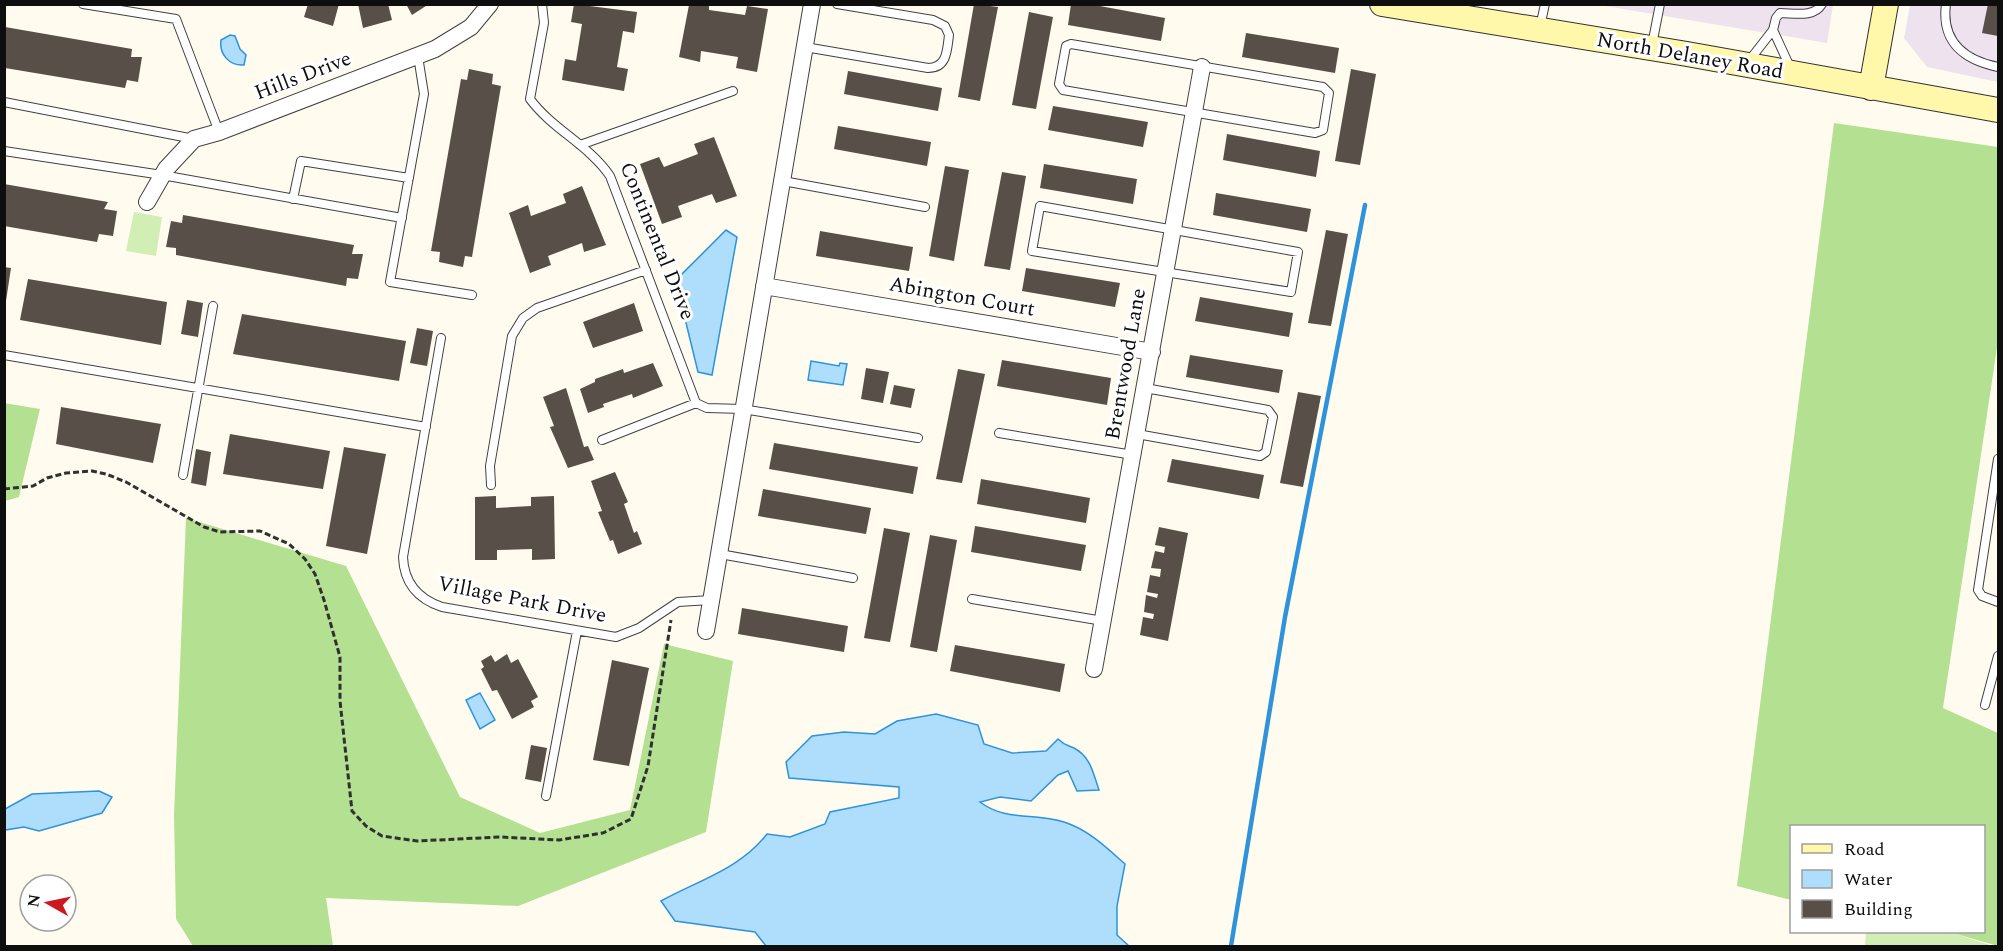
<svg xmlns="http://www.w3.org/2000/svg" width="2003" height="951" font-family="Spectral,serif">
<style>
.industrial{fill:#ede2ee}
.green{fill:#d1eeb4}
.forest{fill:#b4e092}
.water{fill:#aedefc;stroke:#2e93da;stroke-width:1.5}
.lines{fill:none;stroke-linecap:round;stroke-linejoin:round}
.stream{stroke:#2e93da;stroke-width:4.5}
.building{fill:#584f49}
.lane-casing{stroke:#414141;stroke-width:10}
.street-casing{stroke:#414141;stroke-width:18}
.secondary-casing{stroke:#303030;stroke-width:26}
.path{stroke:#303030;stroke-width:3;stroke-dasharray:6 3;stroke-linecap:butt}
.lane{stroke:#fff;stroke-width:8}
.street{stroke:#fff;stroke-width:16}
.secondary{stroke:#fff7aa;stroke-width:24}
.labels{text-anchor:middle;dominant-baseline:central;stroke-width:6;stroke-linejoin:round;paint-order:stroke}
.street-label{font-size:21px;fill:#0e0e0e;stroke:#fff}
</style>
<rect width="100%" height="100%" fill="#fffcef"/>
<path class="industrial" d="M1599,5H1833L1827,43Z
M1910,5H1998V82L1927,67L1904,38Z"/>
<path class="green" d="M134,212L162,217L156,256L126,251Z
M1866,932H1949L1993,946H1865Z"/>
<path class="forest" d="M1834,123L1998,147V341L1943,708L1998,733V946L1949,932H1984V826H1792L1791,900L1737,886Z
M4,403L40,409L19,497L5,501Z
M186,518L346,566L460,797L540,833L630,810L664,644L733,661L706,832L518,906L326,898L333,946H193L176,919L174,815Z"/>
<path class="water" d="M230,35L235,36L240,49L246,55L244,65C229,66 219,54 221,40Z
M726,230L737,237L712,375L698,372L677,286L679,277Z
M811,361L839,366L840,363L847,364L843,385L808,380Z
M480,693L495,720L480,729L466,700Z
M936,714L978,725L984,744L1012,753L1046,751L1058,739C1064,745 1067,745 1074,748C1091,757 1093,773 1099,790L1077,791L1068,771L1058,775L1031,801L1000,797L980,802C1006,822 1035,812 1064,822C1089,830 1107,848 1125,864L1117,906V935L1129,946H766L755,932L675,921L661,901C699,880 740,869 767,834L790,837L825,824L830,812L899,798V787L789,778L786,762L812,736L844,732L875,734L897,721Z
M99,791L112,797L102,813L39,831L24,827L5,830V809L32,794Z"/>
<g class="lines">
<path class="stream" d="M1231,946L1285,617L1365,205"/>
</g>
<path class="building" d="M308,4H339L333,26L304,17Z
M358,4H388L392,20L363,28Z
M406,4H429L412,15Z
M574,4L637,12L634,33L623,31L617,67L628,69L624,91L562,80L565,59L576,61L582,24L571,22Z
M974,4L998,7L980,101L958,97Z
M1071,4H1089L1165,18L1161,41L1068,25Z
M1988,4H1998V36L1982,33Z
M689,5H709V10L745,15L747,6L768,9L757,72L736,68L738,57L701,51L700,62L679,57Z
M1029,12L1053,17L1036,109L1012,105Z
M5,27L132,49L131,57H142L138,82L127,80L125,88L5,68Z
M1246,33L1339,48L1335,73L1242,57Z
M469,69L493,74L492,84L501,86L472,257L465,256L463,267L439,262L440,252L431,251L461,79L467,80Z
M1351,69L1376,74L1360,165L1335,161Z
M848,71L942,88L938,111L844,94Z
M1053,106L1148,122L1143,147L1048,130Z
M838,126L931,142L927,166L834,149Z
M1227,134L1320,151L1316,177L1223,160Z
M714,137L737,196L716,203L712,194L678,206L682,217L662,224L640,164L659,157L664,167L698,154L694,144Z
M1044,164L1137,179L1133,204L1040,188Z
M945,166L969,170L954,261L929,256Z
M1002,172L1026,176L1010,270L984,266Z
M4,184L108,202L104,209L117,211L113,236L99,234L97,242L4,226Z
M582,186L606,245L584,252L582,243L548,256L551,265L530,273L509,213L528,205L531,216L566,203L563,194Z
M1216,193L1311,209L1307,232L1213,215Z
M183,215L354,245L352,254H363L358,279L347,278L346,286L176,255V248L166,247L171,221L182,223Z
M1326,230L1348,234L1331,326L1308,323Z
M820,231L913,247L909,271L816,256Z
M4,267L11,268L6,301H4Z
M1026,268L1120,283L1115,307L1022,291Z
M28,279L167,302L161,345L20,320Z
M1200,297L1293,313L1289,337L1195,321Z
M187,300L203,303L198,337L181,334Z
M634,303L643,331L593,348L583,322Z
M242,314L406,341L399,381L233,354Z
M417,328L433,331L427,366L410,363Z
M1190,355L1283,370L1279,393L1186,377Z
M1002,360L1111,378L1107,405L997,386Z
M653,363L663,386L633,398L632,394L603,404L604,407L588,413L580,389L595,382V379L623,369L624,373Z
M866,368L889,372L883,403L861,399Z
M958,369L985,374L962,483L936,479Z
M894,385L915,389L911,408L890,404Z
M566,388L584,447L588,446L594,460L568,468L550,427L554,426L543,397Z
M1298,392L1321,396L1303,487L1280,483Z
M61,407L161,424L153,463L56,444Z
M230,434L330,451L323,489L223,474Z
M774,443L918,467L913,494L769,469Z
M344,447L386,454L367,554L326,546Z
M196,449L211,452L206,486L191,483Z
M1172,459L1264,475L1259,499L1167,482Z
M615,472L628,502L624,504L634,533L637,531L642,544L618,554L613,540L610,541L598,512L602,511L591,481Z
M981,479L1090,498L1086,523L977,504Z
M763,489L871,508L866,534L758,516Z
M496,496V508L531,506V497L554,496L555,559L532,560V549L497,550V560H475V497Z
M975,526L1086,545L1081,571L971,552Z
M1159,527L1188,533L1168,641L1140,635L1143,617L1153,619L1154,614L1144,612L1146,595L1157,598L1158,594L1147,592L1150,575L1160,577L1161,569L1151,568L1155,551L1164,553L1165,547L1155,545Z
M884,528L910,533L890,642L864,638Z
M930,535L957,540L937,652L910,647Z
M742,608L848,626L844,652L738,634Z
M955,645L1065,664L1060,692L950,671Z
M507,654L511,663L518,659L538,697L531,701L534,707L512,719L497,690L492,691L481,669L484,667L481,661L491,655L495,662Z
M612,660L649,668L629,766L593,760Z
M531,745L547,748L541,782L525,779Z"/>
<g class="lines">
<g class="lane-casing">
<path id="lane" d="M83,4L176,19L219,132
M542,4L544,23L530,99C552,129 589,145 610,176L696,403L707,408L743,409L918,438
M1946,4C1941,42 1964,60 1998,67
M1540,27L1545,4
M1773,30L1790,67
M1071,44L1323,87L1329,93L1323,130L1315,133L1063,90L1059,84L1066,46Z
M1652,45L1660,4
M805,47L928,68C947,68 947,51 949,35L945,26L933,20L837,4
M418,56L424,94L390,282L472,295
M1748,62L1773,30L1776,18L1780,13C1794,13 1814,18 1822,4
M4,102L194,139
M580,145L733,91
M4,151L162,175L402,218
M783,181L925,207
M293,199L301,161L409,178
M1040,206L1298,252L1291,292L1032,251Z
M441,338L403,557C404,583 418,599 442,607L616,637L639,628L678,602L711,600
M4,355L426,427
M999,433L1133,455
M1137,434L1260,456L1266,452L1273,417L1268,410L1145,388
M602,440L696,403
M1998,459L1978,590L1982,596L1998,602
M183,475L213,306
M491,485L490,466L512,336L523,318L537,308L646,270
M720,554L853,578
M972,599L1103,621
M1985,705L1998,656
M546,796L577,631"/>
</g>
<g class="street-casing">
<path id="street" d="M147,202L166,169L194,139L219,132L435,49L471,27L490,4
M764,286L1152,352
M706,631L812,4
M1094,669L1202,67"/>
</g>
<g class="secondary-casing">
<path id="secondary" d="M1382,4L1687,54L1998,110
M1871,88L1886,4"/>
</g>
<path class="path" d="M4,489L33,486L47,478L66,473L92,471L106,474L126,482L204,527L220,532L260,531L289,544L305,559L315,574L324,600L340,657V701L352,811L366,826L382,836L417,841L500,837L559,840L603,833L631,819L648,766L671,620"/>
<use href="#lane" class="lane"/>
<use href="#street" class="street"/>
<use href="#secondary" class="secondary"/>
</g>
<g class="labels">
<g class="street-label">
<text transform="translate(1690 56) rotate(10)">North Delaney Road</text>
<text transform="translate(303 76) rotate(-21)">Hills Drive</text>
<text transform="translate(657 241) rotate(68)">Continental Drive</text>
<text transform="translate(962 297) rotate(10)">Abington Court</text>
<text transform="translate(1126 364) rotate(-80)">Brentwood Lane</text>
<text transform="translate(522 600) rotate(11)">Village Park Drive</text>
</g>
</g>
<rect width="2003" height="951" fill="none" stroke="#0e0e0e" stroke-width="12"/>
<rect x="1790" y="825" width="195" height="108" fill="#ffffff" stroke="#9f9f9f" stroke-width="1.5"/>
<rect x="1802" y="844" width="30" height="9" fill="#fff7aa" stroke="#9f9f9f" stroke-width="1.5"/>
<text x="1844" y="855" font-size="18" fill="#0e0e0e">Road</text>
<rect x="1802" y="870" width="30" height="18" fill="#aedefc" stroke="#9f9f9f" stroke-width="1.5"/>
<text x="1844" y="885" font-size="18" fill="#0e0e0e">Water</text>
<rect x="1802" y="900" width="30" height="18" fill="#584f49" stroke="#9f9f9f" stroke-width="1.5"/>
<text x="1844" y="915" font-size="18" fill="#0e0e0e">Building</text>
<g transform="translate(48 903) rotate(279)"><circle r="28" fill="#ffffff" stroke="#9f9f9f" stroke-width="1.5"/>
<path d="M0-4.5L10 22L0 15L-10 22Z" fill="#cc181e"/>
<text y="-9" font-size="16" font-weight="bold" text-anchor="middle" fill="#0e0e0e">N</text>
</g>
</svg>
